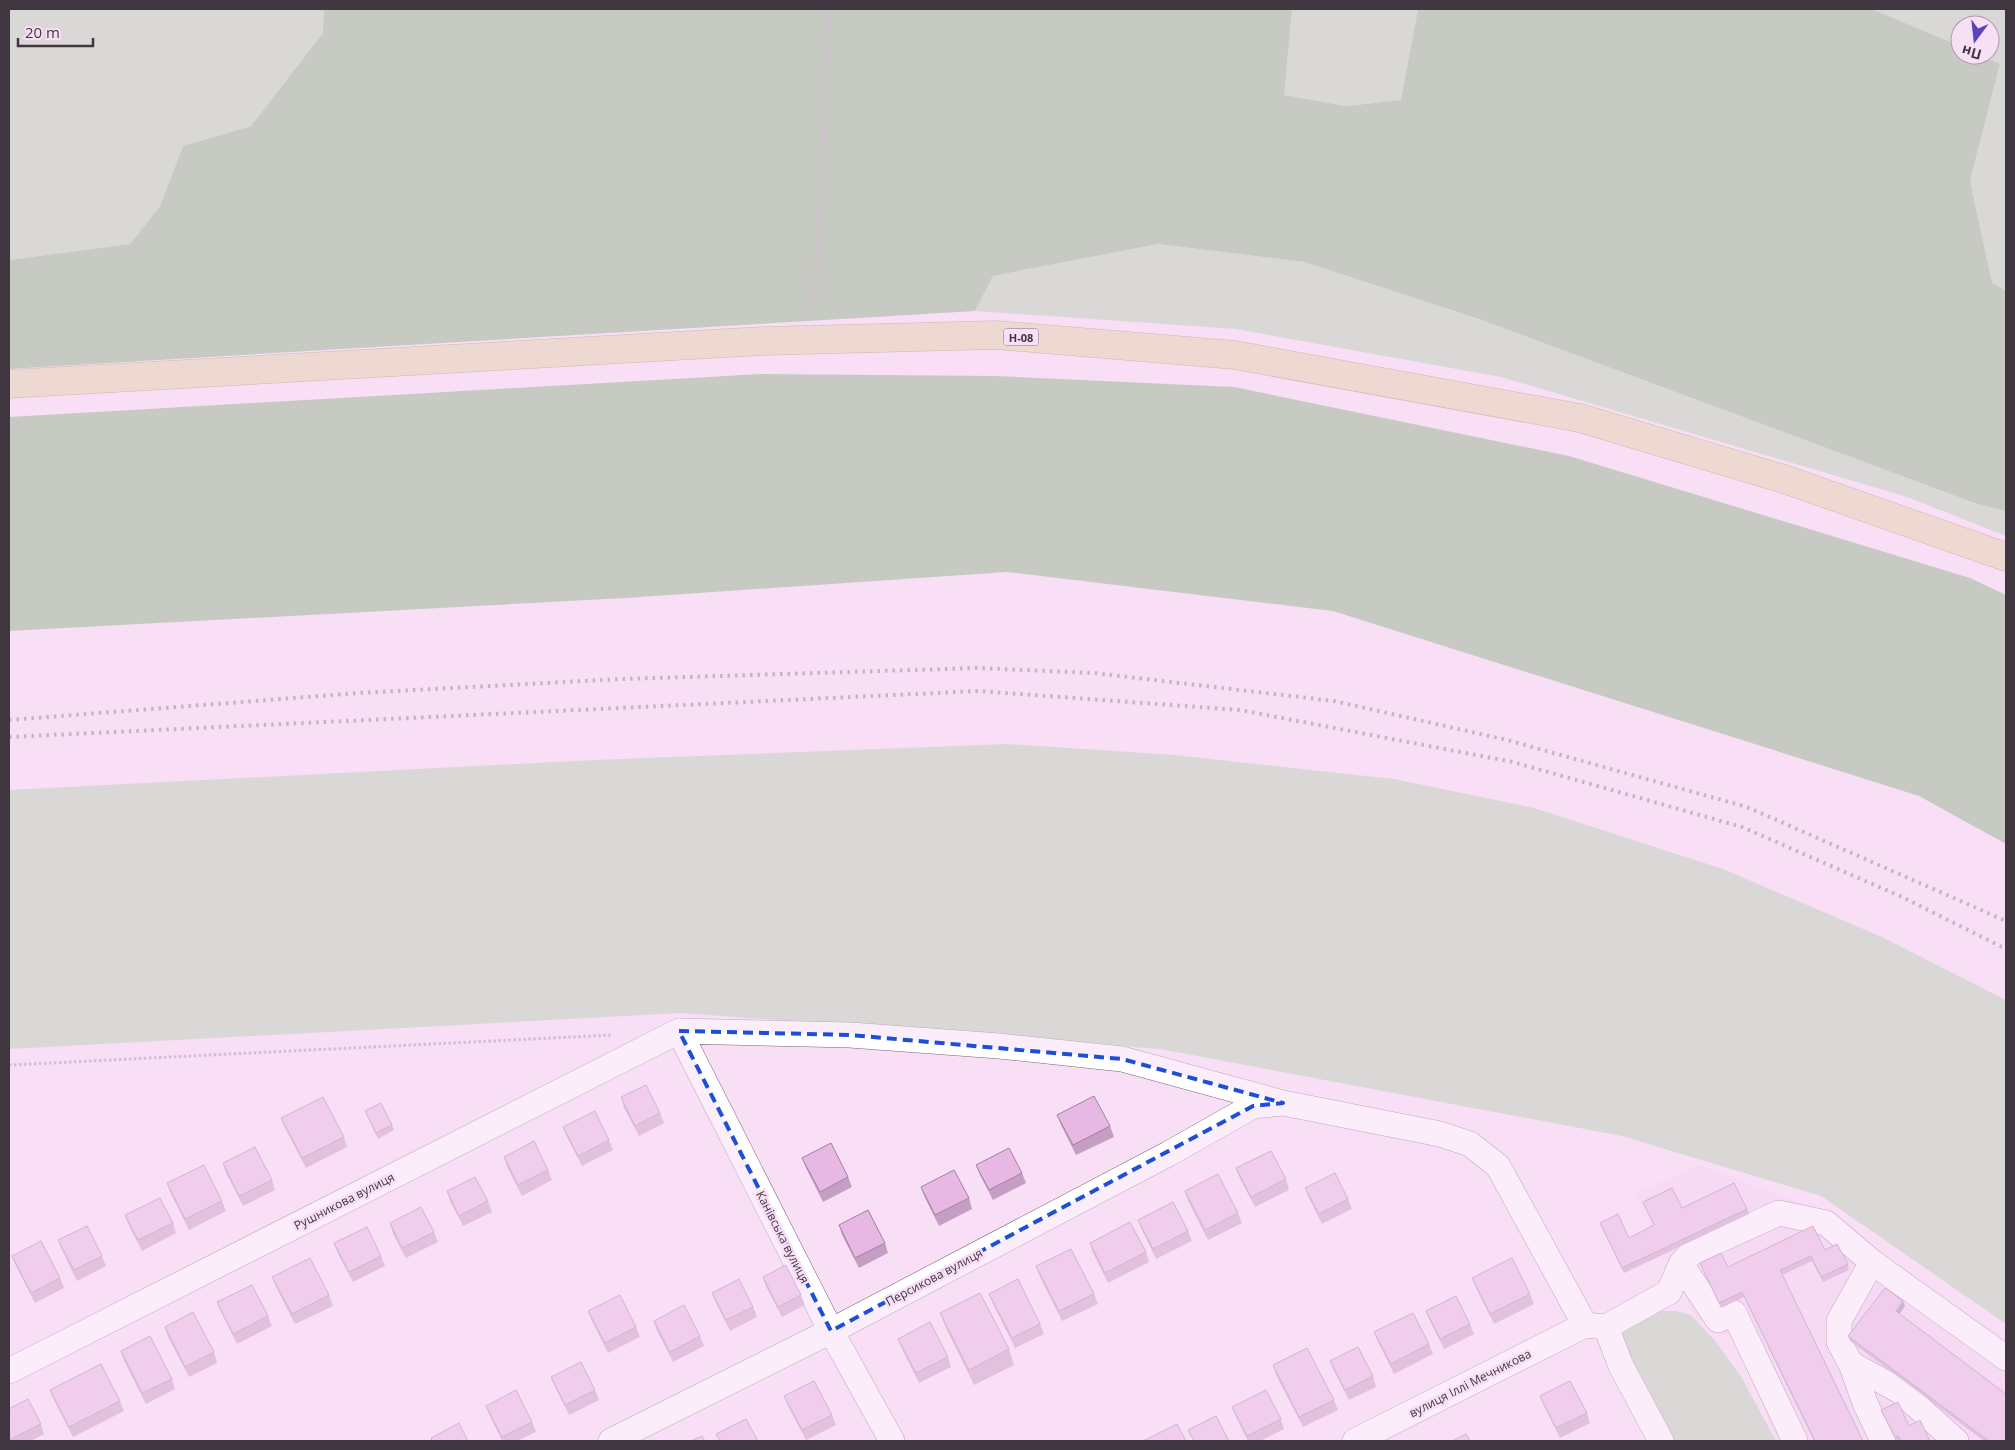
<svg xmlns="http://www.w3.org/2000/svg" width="2015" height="1450" font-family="'Open Sans',sans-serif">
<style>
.built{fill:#f4d4f1}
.green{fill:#b6d1af}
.forest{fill:#8cb283}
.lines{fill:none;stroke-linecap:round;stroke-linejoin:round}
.minor-casing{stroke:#7a6478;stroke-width:26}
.major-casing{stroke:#9b8959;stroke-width:29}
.path{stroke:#ab98aa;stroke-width:3;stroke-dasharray:2.5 2.5;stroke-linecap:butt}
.minor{stroke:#fff;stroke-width:25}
.major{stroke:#e0d3a4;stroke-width:28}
.rail{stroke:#8e7e8c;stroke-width:4;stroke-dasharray:2.5 5;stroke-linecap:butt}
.wall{fill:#c79ec3}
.shaded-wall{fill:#a2819f}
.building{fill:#e7b8e3;stroke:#a2819f}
.marked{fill:none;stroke:#1d4ed8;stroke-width:4;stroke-dasharray:10 6;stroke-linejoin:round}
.labels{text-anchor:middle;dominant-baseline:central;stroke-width:5;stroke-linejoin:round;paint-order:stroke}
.shield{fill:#f8dff6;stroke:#776976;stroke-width:1}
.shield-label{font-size:11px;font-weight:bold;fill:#40363f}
.street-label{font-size:12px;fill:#40363f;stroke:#f8dff6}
</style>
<rect width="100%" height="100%" fill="#f8dff6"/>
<path class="built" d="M1700,1165L1817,1210L2006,1340V1441H1777L1738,1342L1696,1318L1635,1194Z"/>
<path class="green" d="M9,9H324V33L251,126L183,146L160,206L130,244L9,260Z
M1292,9H1418L1401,100L1346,106L1283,95Z
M1872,9H2006V291L1992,282L1970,181L2000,64L1980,55H1990V25H1960V46Z
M1158,244L1304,262L1479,319L1977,504L2006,511V536L1907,497L1501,377L1236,329L975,311L993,276Z
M1007,744L1174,755L1394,779L1534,808L1723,869L1882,937L2006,1000V1324L1821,1196L1622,1136L1160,1049L681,1013L9,1049V790L594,760Z
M1660,1311H1676L1691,1315L1716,1342L1742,1378L1776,1441H1669L1620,1338L1626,1328Z"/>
<path class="forest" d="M324,9H1292L1284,95L1346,106L1401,100L1418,9H1872L1960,46V55H1980L2000,64L1970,181L1992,282L2006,291V511L1977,504L1479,319L1304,262L1158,244L993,276L975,311L9,369V260L130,244L160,206L183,146L251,126L323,33Z
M760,374L996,376L1234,387L1569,456L1970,578L2006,595V844L1919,796L1333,611L1007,572L625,598L9,631V417Z"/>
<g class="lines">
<g class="minor-casing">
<path id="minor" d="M679,1031L831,1331L892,1441
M1872,1262L1839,1321V1342L1851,1364L1900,1391L1956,1441
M1681,1264L1718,1320L1734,1313L1795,1441
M1606,1327L1669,1292L1681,1264L1691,1253L1779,1213L1826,1223L1872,1262L2006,1358
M1851,1364L1865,1403L1883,1441
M9,1371L679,1031L850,1035L999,1046L1122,1059L1283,1103
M611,1441L831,1331L1168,1154L1253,1106L1283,1103L1440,1134L1470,1144L1498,1166L1585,1325L1606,1327L1621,1366L1661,1441
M1355,1441L1585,1325"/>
</g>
<g class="major-casing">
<path id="major" d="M9,384L763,341L996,335L1235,355L1580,418L1784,479L2006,557"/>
</g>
<path class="path" d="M814,314L830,9
M9,1065L613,1035"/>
<use href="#minor" class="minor"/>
<use href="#major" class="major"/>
<path class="rail" d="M9,720L358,693L622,679L977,668L1094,673L1334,701L1507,740L1747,807L2006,921
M9,737L978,691L1240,710L1513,762L1742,827L1902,897L2006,949"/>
</g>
<path class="wall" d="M621,1097L660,1113L664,1123L639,1136L624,1108Z
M365,1111L392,1125L394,1130L378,1139Z
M1057,1115L1110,1126L1114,1137L1076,1155L1061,1125Z
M281,1118L344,1137L347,1147L306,1168L285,1128Z
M563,1127L609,1140L613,1150L582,1166L567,1137Z
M504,1157L548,1170L552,1180L522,1196L507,1167Z
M802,1158L848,1177L852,1187L823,1202L806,1168Z
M223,1163L272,1180L275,1190L243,1206L226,1173Z
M976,1165L1022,1173L1026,1183L993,1200L980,1175Z
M1236,1168L1286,1179L1289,1190L1255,1207L1240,1179Z
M167,1183L222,1201L226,1211L189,1230L171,1194Z
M921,1187L969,1198L972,1209L939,1226L925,1198Z
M1305,1188L1348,1199L1352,1209L1322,1224L1309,1198Z
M447,1191L488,1201L492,1212L463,1226L450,1201Z
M1185,1191L1238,1213L1242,1223L1208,1240L1188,1201Z
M1643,1202L1682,1208L1747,1209L1749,1214L1624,1273L1600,1223L1629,1238L1654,1225Z
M125,1215L173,1223L176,1233L142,1251L129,1226Z
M1138,1220L1188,1231L1192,1241L1156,1259L1142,1230Z
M390,1223L434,1232L438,1242L406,1258L393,1234Z
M839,1225L885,1243L888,1253L859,1268L842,1235Z
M58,1240L102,1256L106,1266L77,1281L62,1250Z
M334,1243L381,1256L385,1266L353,1282L338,1254Z
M1090,1243L1146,1252L1149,1262L1108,1283L1093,1253Z
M1825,1250L1848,1264L1849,1270L1823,1282L1812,1261L1782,1275L1863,1441H1814L1744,1297L1721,1308L1700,1263L1728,1267Z
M12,1256L60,1278L64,1288L35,1303L16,1266Z
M1036,1266L1094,1294L1098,1304L1062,1321L1040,1277Z
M272,1277L329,1295L333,1306L295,1324L276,1287Z
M763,1277L801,1295L805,1305L782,1317L766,1287Z
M1472,1278L1530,1294L1534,1304L1494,1324L1476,1288Z
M712,1293L753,1307L757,1317L730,1331L716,1303Z
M989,1294L1040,1324L1044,1334L1015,1348L993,1304Z
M217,1302L268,1316L272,1326L237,1344L221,1312Z
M1905,1306L1899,1314L2006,1441H1984L1850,1341L1848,1336Z
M588,1311L636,1327L640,1337L608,1353L592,1321Z
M1426,1311L1470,1324L1474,1334L1444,1349L1430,1321Z
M940,1313L1009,1349L1014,1365L974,1385L946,1328Z
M654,1321L700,1336L704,1346L673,1362L657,1331Z
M165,1327L214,1352L217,1363L189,1377L168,1337Z
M1374,1332L1429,1344L1433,1354L1394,1374L1378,1342Z
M898,1339L948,1357L951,1367L919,1383L902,1349Z
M121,1351L172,1379L175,1389L146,1404L124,1361Z
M1330,1361L1373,1376L1376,1387L1349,1400L1334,1371Z
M1273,1365L1334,1400L1338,1410L1303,1427L1276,1375Z
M551,1377L595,1390L599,1400L569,1415L555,1387Z
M50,1390L120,1401L124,1411L73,1437L54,1400Z
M784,1396L832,1415L836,1425L806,1440L788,1406Z
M1540,1396L1587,1413L1590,1423L1560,1438L1544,1406Z
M486,1406L532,1422L536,1432L517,1441H502L490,1416Z
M1232,1407L1281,1419L1284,1429L1260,1441H1248L1236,1417Z
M9,1409L41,1424L44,1434L31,1441H9Z
M1881,1410L1909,1426L1930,1441H1896Z"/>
<path class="shaded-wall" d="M1903,1301L1905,1306L1898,1316L1896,1311Z"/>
<path class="building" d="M646,1085L660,1113L635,1126L621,1097Z
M1094,1096L1110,1126L1073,1145L1057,1115Z
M323,1097L344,1137L302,1158L281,1118Z
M381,1103L392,1125L376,1133L365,1111Z
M595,1111L609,1140L578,1156L563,1127Z
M534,1141L548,1170L518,1185L504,1157Z
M831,1143L848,1177L820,1192L802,1158Z
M255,1147L272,1180L239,1196L223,1163Z
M1009,1148L1022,1173L989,1190L976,1165Z
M1271,1151L1286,1179L1251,1197L1236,1168Z
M204,1165L222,1201L185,1219L167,1183Z
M954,1170L969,1198L935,1215L921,1187Z
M1335,1173L1348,1199L1319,1214L1305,1188Z
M1218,1174L1238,1213L1205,1230L1185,1191Z
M475,1177L488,1201L459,1216L447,1191Z
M1734,1183L1747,1209L1622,1268L1600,1223L1618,1214L1629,1238L1654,1225L1643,1202L1672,1188L1682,1208Z
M160,1198L173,1223L138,1240L125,1215Z
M1173,1202L1188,1231L1153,1249L1138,1220Z
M421,1207L434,1232L402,1248L390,1223Z
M868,1210L885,1243L855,1258L839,1225Z
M1130,1222L1146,1252L1105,1273L1090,1243Z
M87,1226L102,1256L74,1270L58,1240Z
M1813,1226L1825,1250L1837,1244L1848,1264L1821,1277L1811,1256L1780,1270L1863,1441H1815L1742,1292L1719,1303L1700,1263L1721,1253L1728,1267Z
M367,1227L381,1256L349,1272L334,1243Z
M41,1241L60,1278L31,1293L12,1256Z
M1071,1249L1094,1294L1059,1311L1036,1266Z
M310,1258L329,1295L292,1314L272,1277Z
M1512,1258L1530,1294L1490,1314L1472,1278Z
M786,1265L801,1295L778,1307L763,1277Z
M739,1279L753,1307L726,1320L712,1293Z
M1018,1279L1040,1324L1012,1338L989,1294Z
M252,1285L268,1316L233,1334L217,1302Z
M1885,1288L1903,1301L1896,1311L2006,1394V1441H1989L1848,1336Z
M980,1293L1009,1349L969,1370L940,1313Z
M620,1295L636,1327L605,1343L588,1311Z
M1456,1296L1470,1324L1440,1339L1426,1311Z
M684,1305L700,1336L670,1352L654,1321Z
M193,1312L214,1352L185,1367L165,1327Z
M1413,1313L1429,1344L1391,1364L1374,1332Z
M930,1322L948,1357L916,1373L898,1339Z
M150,1336L172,1379L142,1393L121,1351Z
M1358,1347L1373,1376L1345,1390L1330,1361Z
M1307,1348L1334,1400L1299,1417L1273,1365Z
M581,1362L595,1390L565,1405L551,1377Z
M101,1364L120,1401L69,1427L50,1390Z
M814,1381L832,1415L802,1430L784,1396Z
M1570,1381L1587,1413L1556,1428L1540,1396Z
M516,1390L532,1422L502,1437L486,1406Z
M1266,1390L1281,1419L1247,1436L1232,1407Z
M28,1399L41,1424L9,1440V1409Z
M1898,1402L1909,1426L1920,1420L1930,1441H1901L1898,1436L1895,1437L1881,1410Z
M1216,1416L1229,1441H1194L1188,1430Z
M746,1419L758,1441H720L716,1434Z
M459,1423L468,1441H432L431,1438Z
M1177,1424L1186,1441H1143Z
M1466,1434L1470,1441H1452Z
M702,1436L705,1441H691Z"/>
<path d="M0 0H2015V1450H0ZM679,1031L850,1035L1122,1059L1283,1103L1253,1106L831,1331Z" fill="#f8dff6" fill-opacity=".55" fill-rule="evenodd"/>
<path class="marked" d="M679,1031L850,1035L1122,1059L1283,1103L1253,1106L831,1331Z"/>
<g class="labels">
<rect class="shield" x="1003.5" y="328.5" width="35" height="17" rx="4"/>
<g class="shield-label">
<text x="1021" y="337">Н-08</text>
</g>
<g class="street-label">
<text transform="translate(344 1201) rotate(-27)">Рушникова вулиця</text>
<text transform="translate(783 1237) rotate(63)">Канівська вулиця</text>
<text transform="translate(934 1277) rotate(-28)">Персикова вулиця</text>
<text transform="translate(1470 1383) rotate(-27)">вулиця Іллі Мечникова</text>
</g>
</g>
<rect width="2015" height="1450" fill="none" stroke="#40363f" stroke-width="20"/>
<g transform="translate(1975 40) rotate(195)"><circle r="24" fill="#f8dff6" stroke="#ae9bad"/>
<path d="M0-4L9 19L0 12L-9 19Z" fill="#5944bc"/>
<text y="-8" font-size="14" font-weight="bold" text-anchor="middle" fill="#40363f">Пн</text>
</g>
<path d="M18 38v8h75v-8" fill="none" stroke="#40363f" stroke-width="2.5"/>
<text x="25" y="38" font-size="15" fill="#40363f" stroke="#f8dff6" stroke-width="4" paint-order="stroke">20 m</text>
</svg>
